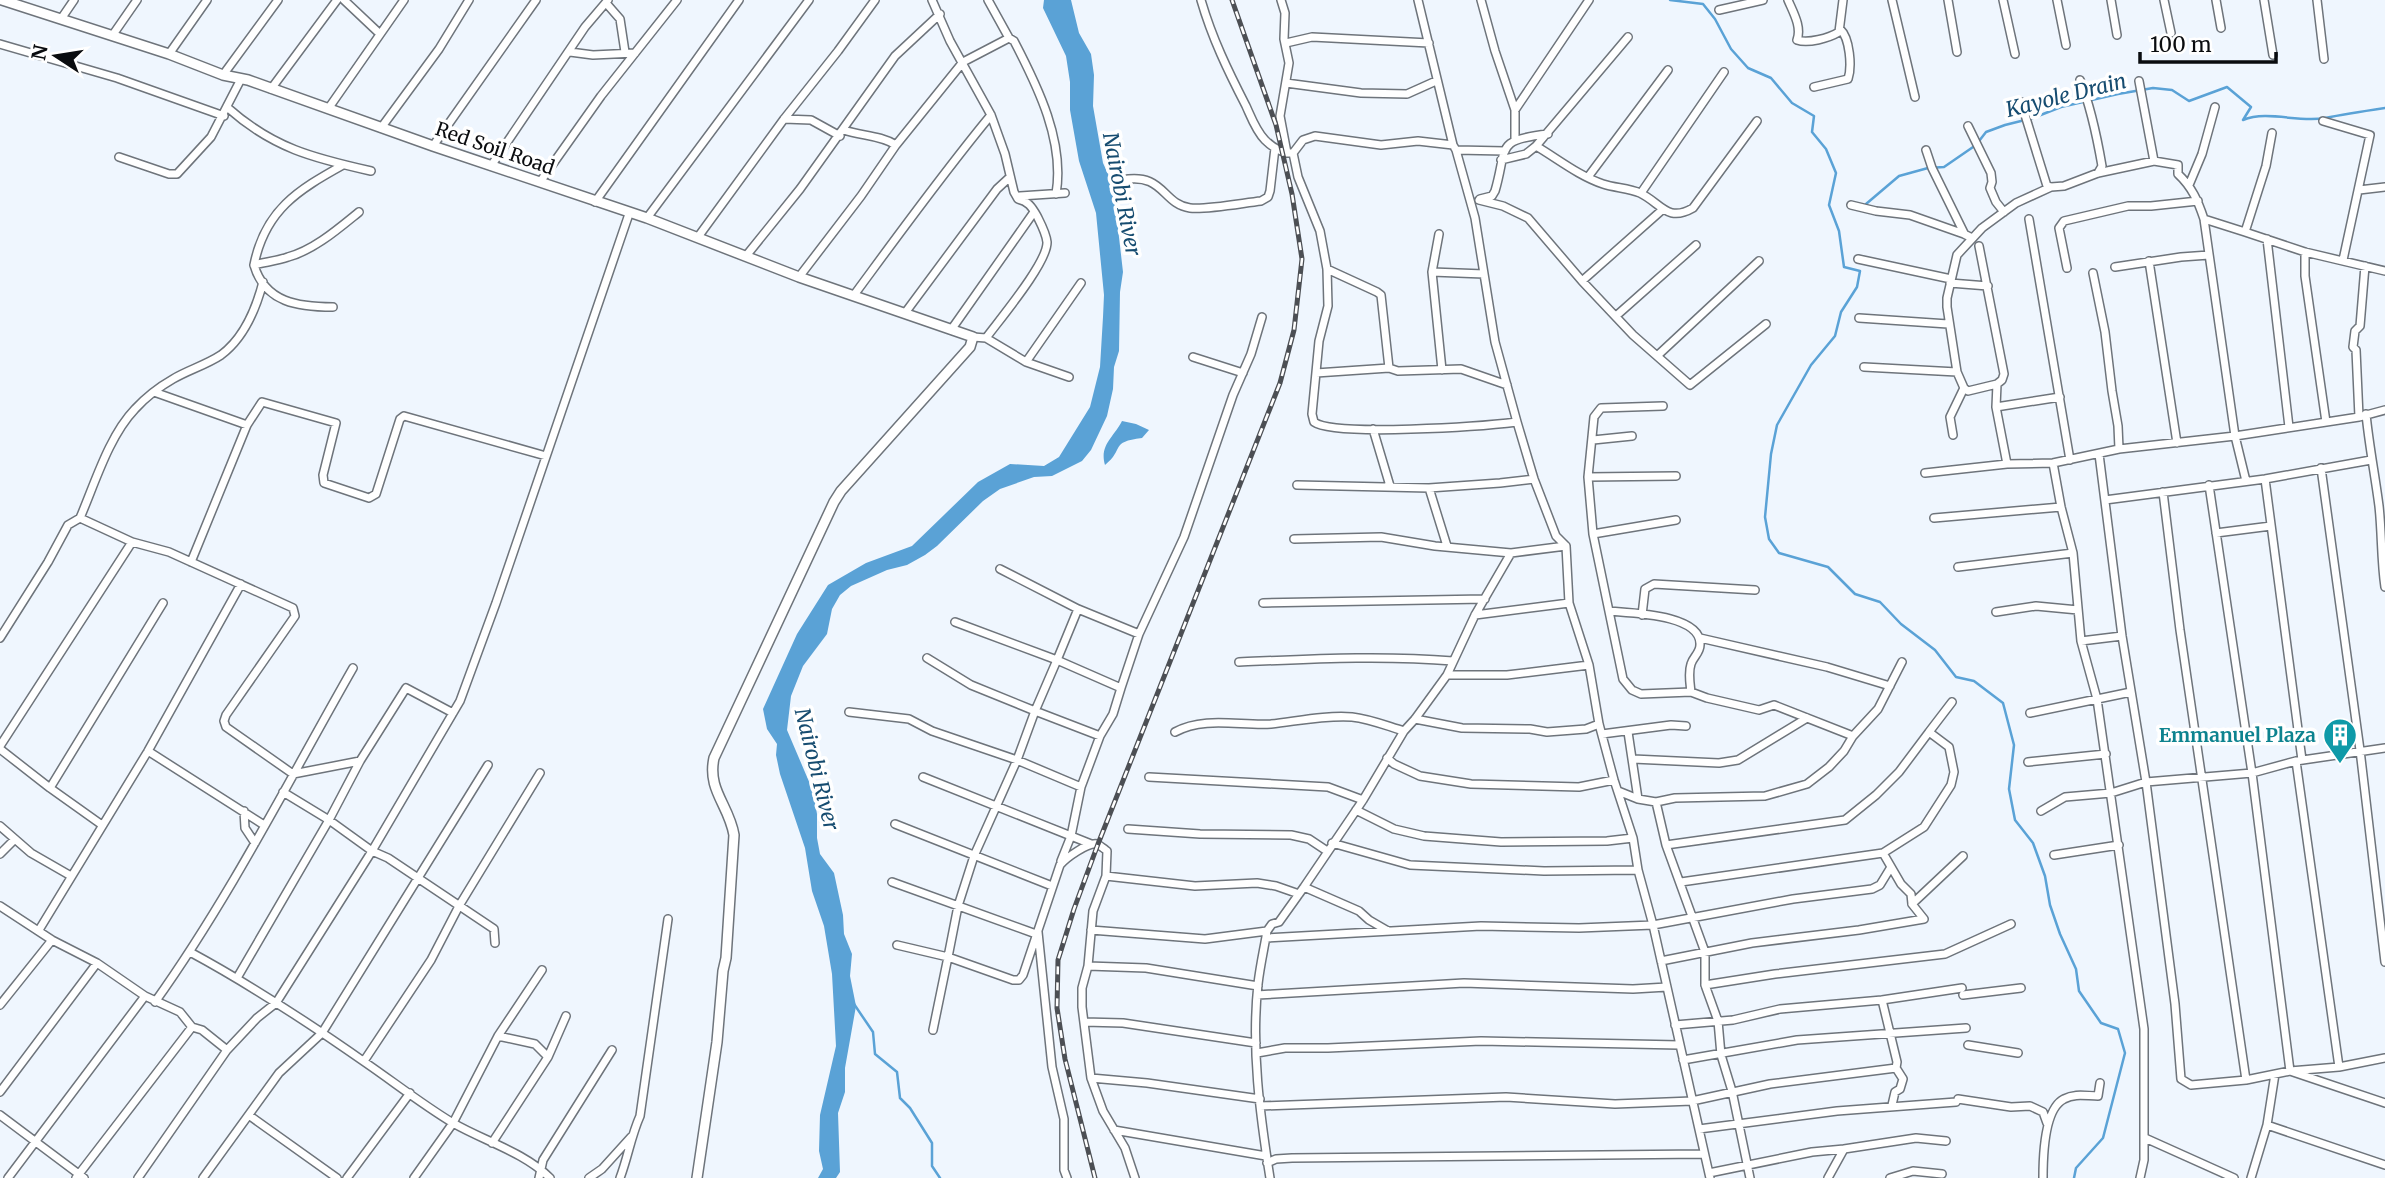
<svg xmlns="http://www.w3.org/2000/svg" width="2385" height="1178" font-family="Merriweather,serif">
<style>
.water{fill:#5aa2d6}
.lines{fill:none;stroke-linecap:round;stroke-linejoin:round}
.stream{stroke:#5aa2d6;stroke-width:2.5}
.minor-casing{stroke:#6e747b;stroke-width:10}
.tertiary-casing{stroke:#6e747b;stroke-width:12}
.minor{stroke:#fff;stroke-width:7}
.tertiary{stroke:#fff;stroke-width:9}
.rail-casing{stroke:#4c4f54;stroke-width:5}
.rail{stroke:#fff;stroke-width:2.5;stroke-dasharray:8;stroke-linecap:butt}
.labels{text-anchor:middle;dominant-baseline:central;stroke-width:7;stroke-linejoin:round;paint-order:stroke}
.street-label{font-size:19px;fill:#0a0c0f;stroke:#fff}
.culture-label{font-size:19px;font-weight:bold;fill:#0d838f;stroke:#fff;text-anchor:end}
.water-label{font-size:21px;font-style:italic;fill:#164c70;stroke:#fff}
</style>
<rect width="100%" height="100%" fill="#eff6fe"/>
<path class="water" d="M1044,0H1071L1079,33L1091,54L1094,75L1093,106L1103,163L1113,185L1123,272L1120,292L1119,351L1114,367L1113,389L1107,416L1091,450L1082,461L1052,476L1034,477L1000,489L983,501L937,546L925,555L907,565L887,570L851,586L840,595L832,609L827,634L803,666L791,696L787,730L813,791L817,814V838L820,854L834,873L843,915L844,934L852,954L850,976L856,1006L845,1068V1092L838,1113L840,1172L836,1178H818L823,1169L819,1151L820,1115L836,1046L832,974L824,926L812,891L805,848L780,774L776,755L777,744L767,729L763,709L797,634L828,585L866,563L912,546L978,482L1010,464L1044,466L1059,457L1090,407L1100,367L1103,317L1104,295L1096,213L1079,161L1070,110V82L1066,56L1043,8Z
M1122,421L1136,424L1149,430L1142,438C1109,442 1125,449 1105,465C1099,445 1114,437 1122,421Z"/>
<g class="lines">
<path class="stream" d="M1670,0L1703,4L1715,19L1731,49L1748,68L1771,78L1792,103L1814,116L1812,132L1826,149L1836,173L1829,205L1839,231L1844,267L1860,271L1857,287L1841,312L1835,336L1811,365L1777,425L1771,454L1765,517L1769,539L1779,553L1828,567L1855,594L1880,602L1901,624L1935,650L1956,677L1974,681L2003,703L2014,745L2009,789L2015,820L2033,843L2045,876L2050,905L2060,934L2076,969L2079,991L2101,1023L2118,1029L2125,1053L2103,1138L2076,1168L2074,1178
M1866,204L1899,176L1928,168L1944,167L1976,145L1986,132L2005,125L2033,118L2061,107L2118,94L2153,88L2172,90L2189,101L2227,87L2251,107L2243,120C2268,110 2298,123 2325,118C2345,114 2365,111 2385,108
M854,1004L873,1032L875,1054L897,1072L900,1098L910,1108L932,1143V1166L940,1178"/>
<g class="minor-casing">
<path id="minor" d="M344,0L380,34
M932,0L950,41L991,115L1005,154L1014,192L1018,199C1028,201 1032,207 1037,216C1041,224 1046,233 1047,242C1048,262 1000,319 986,338
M1201,0C1212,38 1228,71 1246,106C1251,117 1256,131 1265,140C1272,147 1283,154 1293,153L1298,177L1320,231L1327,269L1328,306L1319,341L1312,414L1314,422C1334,437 1485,426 1517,422
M1281,0L1285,13L1284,39L1289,63L1280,116L1287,153
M1418,0L1453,145
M1481,0L1495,51L1515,110
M1788,0C1793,12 1802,27 1797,40C1808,44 1829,38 1839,32L1843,0
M1892,0L1915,97
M1948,0L1957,52
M2003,0L2015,54
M2057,0L2066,45
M2111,0L2117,35
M2164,0L2171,33
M2216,0L2221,28
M2264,0L2273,55
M2317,0L2324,59
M606,3L620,19L625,52
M1719,10L1763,0
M61,19L74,0
M112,36L137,0
M1009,38L1014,41C1038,87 1065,142 1056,194
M1286,43L1312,37L1429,43
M0,44L117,78L224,116
M570,52L593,55L635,53
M169,54L207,0
M223,75L278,0
M2080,80C2091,107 2097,137 2102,166L2098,173
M2139,81L2154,161
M1286,83L1361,93L1407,94L1436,81
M1814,87L1848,79C1852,67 1850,38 1840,29
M271,89L337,0
M2021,102L2047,186L2051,187
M228,108C273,148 313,158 371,171
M328,109L404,0
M784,119L811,120L840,136
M2323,121L2370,135L2343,260
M1968,126L1991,173L1992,182L1990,188L1996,202L2004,212
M381,128L439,49L469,0
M844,130C861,136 880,135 896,145
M1515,139V110L1589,0
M433,146L536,0
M1536,146C1558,159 1579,176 1603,184C1615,188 1629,188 1640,193C1661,203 1667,223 1693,208L1757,121
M1456,150L1505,151
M1926,150L1932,168L1964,233
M1293,153L1303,140L1315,136L1381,145L1418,141L1453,145L1456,150L1475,218L1495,342L1517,422L1534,479L1556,536L1566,546L1569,603L1589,665L1599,724L1614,780L1633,838L1638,870L1653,925L1710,1178
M119,157L169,174H177L211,137L241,79
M1501,160L1526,154L1536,146L1628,37
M491,166L585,27L608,0
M1588,177L1668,70
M1122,180C1164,172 1162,204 1190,208C1206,210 1243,203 1261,201L1268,197L1270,191L1275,148
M540,182L601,96L677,0
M2189,185L2202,154L2215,107
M2359,190L2385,187
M1641,193L1724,72
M1020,196L1065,193
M1480,199L1492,196L1495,191C1508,147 1494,140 1548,134
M1479,200L1503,206L1528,218L1582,281L1633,335L1690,385L1766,324
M595,202L739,0
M1851,205L1876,211L1910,215L1964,234L1972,238
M647,218L809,0
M2029,219L2070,460
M2204,219L2245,232L2266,166L2272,133
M2245,232L2305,252L2385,271
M1439,234L1432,272L1442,370
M698,237L784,119L838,51L875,0
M2267,239L2289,427
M1979,246L2004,374L2002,380L1997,384
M2305,252V276L2326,422
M746,256L800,189L895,56L940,14
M1858,259L1951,279
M2149,261L2177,443
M254,265C265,210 298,190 343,165
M2115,267L2181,257L2209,255
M2067,268L2059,228L2064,221L2128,206H2151L2198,201
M1327,269L1377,292L1381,295L1389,368L1398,371L1461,369L1507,385
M1432,272L1484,274
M2093,273L2105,332L2112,391L2118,426L2119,449
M799,277L861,196L896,145L963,62L1009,38L988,0
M1582,281L1662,210
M1950,283L1988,286
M854,295C899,234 943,173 991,115
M333,307C299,307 265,303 254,265C265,262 277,261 288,257C314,250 338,229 359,212
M905,313L997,189L1010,177
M1616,316L1696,245
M1859,318L1948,324
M951,330L1034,212
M973,337L986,338L1026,362L1069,377
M1657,356L1759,261
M1193,357L1243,373
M1026,362L1081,283
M1864,367L1957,372
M1316,373L1389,368
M1964,388L1968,391L1997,384L1996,407L2007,464
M154,392L247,425L191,562
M1663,406L1601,408L1594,417L1588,477L1593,534L1623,679L1632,690L1641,694L1691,692L1707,698L1759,710L1774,705L1853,736
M1996,407L2060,397
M2366,414C2369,445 2375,475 2379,506C2382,533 2381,560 2385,587
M2359,417L2356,350L2353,347L2355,331L2360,326L2365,266
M247,425L262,402L336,423L323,475L324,483L369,498L376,494L400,419L404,416L546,456
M1373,429L1390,486
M1953,435L1950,417L1964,388L1957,372L1947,307V298L1957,255L1982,228L2016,203L2051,187L2064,186L2098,173L2154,161L2178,165V174C2192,187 2198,201 2204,219L2235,436L2246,481
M1593,440L1632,436
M2099,454L2122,636L2146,782L2175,1004L2181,1079L2191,1085L2246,1080L2290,1071L2339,1067L2385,1058
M2053,463L2061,507L2073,553L2081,641L2097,699L2144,1029V1160L2140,1178
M2321,468L2360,750L2385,962
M1925,473L2007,464L2053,463L2119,449L2235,436L2359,417L2385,410
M1588,477L1676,476
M2265,479L2302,760
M1297,485L1429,488L1500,483L1534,479
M2209,485L2252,773L2290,1071L2385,1103
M1429,488L1447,546
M2163,492L2180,630L2246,1080
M2105,500L2265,479L2371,460
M80,518C95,483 109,436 135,409C146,397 159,387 173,379C188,370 206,365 221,355C244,338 256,309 263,282
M1934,518L2061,507
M2216,533L2271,526
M1593,534L1676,520
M1294,539L1381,537L1435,546L1511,553
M1958,567L2073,553
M1000,569L1078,609L1139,634L1121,688
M1263,603L1485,599
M1609,611C1630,613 1702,614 1700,645C1700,653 1693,657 1691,664C1688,673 1690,683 1691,692
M1996,612L2036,606L2078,610
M1475,615L1569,603
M1642,615L1645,589L1654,584L1755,590
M955,622L1057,660L1078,609
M1139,634L1184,537L1233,395L1251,354L1262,317
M0,638L48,562L68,525L80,518L132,542L169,552L293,608L295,616L226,715L224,721L226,727L293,774L360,761
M1700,638L1827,667L1890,686
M2081,641L2122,636
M927,658L971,685L1035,711L1057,660L1121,688L1113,714L1100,736
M1239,662C1311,659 1381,655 1453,661
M1902,662L1878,709L1853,736L1844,751L1829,767L1807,784L1765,796L1675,798L1656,802L1666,845L1705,952V985L1775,974L1945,954L2011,924
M1447,675H1507L1589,665
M849,712L909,719L932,731L1017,760L1081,787
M2030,713L2131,692
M1415,719L1462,728L1530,729L1547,732L1586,729L1599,724
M1175,732C1204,716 1240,726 1271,724C1298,721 1326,715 1352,717C1370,719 1387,726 1404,731
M1628,732L1638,799
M1602,734L1671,725L1686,726
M0,746L132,542
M0,749L50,788L102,825
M148,751L264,825
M1387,758L1394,764L1420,776L1471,784L1579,787L1614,780
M1633,759L1719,763L1738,760L1807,718
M2296,761L2339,1067
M2028,762L2106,754
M923,777L1091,844
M1149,777L1328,787L1363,800
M50,788L163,603
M1618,791L1638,799L1656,802
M283,792L329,820L372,851L388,858L494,929L495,943
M1356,810L1394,829L1424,836L1501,842L1607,841L1633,838
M244,811L245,828L255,843
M2041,811L2065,797L2111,793L2146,782L2252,773L2296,761L2385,748
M895,824L1052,886
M0,826L31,853L71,876
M1128,829L1200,834L1291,835L1309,839L1327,851
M1332,843L1410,865L1544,871L1638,870
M1666,845L1845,820L1876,795L1899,772L1929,732
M0,854L14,840
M2054,855L2119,845
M1106,876L1195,886L1257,883L1276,886L1299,894
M892,882L1036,934
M1681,882L1883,853
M1304,887L1359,911L1369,920L1388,931
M1912,904L1963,856
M0,906L52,940L97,963L145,996L180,1012L192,1027L202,1030L227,1050L257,1018L276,1003L372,851L460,701L496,603L629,214
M39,930L148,751L241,584
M1091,930L1205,939L1267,931
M1038,932L1052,1067L1064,1119V1170L1067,1178
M1266,938L1481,926L1579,928L1653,925L1793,899L1872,889L1880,885L1891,867
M897,945L948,957L958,906L974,856L1017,760L1035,711L1100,736L1081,787L1071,836L1061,861
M190,952C251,985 309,1023 366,1063C395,1083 423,1105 453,1123C484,1141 524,1152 550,1178
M1661,961L1752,943L1859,930L1924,919L1912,904L1911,894L1901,884L1883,853L1924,827L1951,785L1954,772L1949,747L1929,732L1952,702
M1088,966L1146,968L1258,986
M237,978L329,820L360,761L406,688L453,713
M1705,985L1718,1021L1721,1055L1732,1091L1750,1178
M1257,995L1464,983L1633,989L1667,987
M1963,995L2021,988
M1882,1000L1897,1062L1896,1068L1903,1079L1900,1089L1895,1092L1892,1105
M155,1002C230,897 289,780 353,668
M0,1005L52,940
M1084,1022L1123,1023L1256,1043
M1675,1025L1733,1020L1780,1009L1882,1000L1962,988
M933,1030L948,957L1013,980H1019L1023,975L1060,865C1066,858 1088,842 1097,844C1099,845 1106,850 1107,851L1106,876L1093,911L1088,966L1082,988V1007L1091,1078L1103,1111L1125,1148L1135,1178
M498,1036L535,1044L548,1057
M1968,1045L2018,1053
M1257,1053L1285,1048H1328L1481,1041L1679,1045
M1683,1060L1797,1040L1966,1028
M364,1061L431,960L459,906L540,773
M1091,1078L1147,1083L1260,1099
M0,1092L97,963
M1958,1099L2011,1107L2030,1106L2043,1112L2047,1123
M1260,1106L1506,1097L1615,1104L1692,1101L1770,1084L1896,1068
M0,1115L84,1178
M250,1116L337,1178
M2267,1125L2385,1165
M1699,1129L1837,1111L1956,1102
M1114,1130L1266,1156
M2145,1138L2234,1178
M492,1143L548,1057L566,1016
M1267,1163L1276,1159L1292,1158L1704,1154
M1709,1173L1812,1152L1844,1149
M8,1178L145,996
M76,1178L192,1027
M138,1178L227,1050
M203,1178L279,1073L322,1033L488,765
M347,1178L410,1093
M414,1178L453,1123L498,1036L542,970
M539,1178L543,1160L612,1050
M589,1178L602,1169L631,1137
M620,1178C628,1157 631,1136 640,1116L668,919
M1270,1178C1260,1115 1251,1048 1258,984C1260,966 1264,949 1267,931L1272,924L1279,922L1304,887L1363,800L1404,731L1415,719L1447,675L1475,615L1511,553L1566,546
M1828,1178L1844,1149L1916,1138L1946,1141
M1890,1178L1913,1171L1942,1174
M2043,1178C2043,1157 2044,1109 2064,1099C2075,1093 2086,1096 2098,1096L2100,1083
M2251,1178L2267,1125L2275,1074"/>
</g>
<g class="tertiary-casing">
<path id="tertiary" d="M2,0L169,54L223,75L248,80L433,146L647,218L799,277L973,337L970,347L841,491L834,502L714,758C707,790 729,805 734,835L726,958L723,971L717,1042L697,1178"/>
</g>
<use href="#minor" class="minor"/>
<use href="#tertiary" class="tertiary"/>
<g class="rail-casing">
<path id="rail" d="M1095,1178L1065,1059L1057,1008L1058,960L1074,909L1098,844L1280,383L1294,330L1302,259L1292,194L1276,125L1232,0"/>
</g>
<use href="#rail" class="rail"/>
</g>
<defs>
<g id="building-pin" transform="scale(1.75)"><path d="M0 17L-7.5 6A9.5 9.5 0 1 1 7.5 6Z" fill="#0f9aa8" stroke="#fff"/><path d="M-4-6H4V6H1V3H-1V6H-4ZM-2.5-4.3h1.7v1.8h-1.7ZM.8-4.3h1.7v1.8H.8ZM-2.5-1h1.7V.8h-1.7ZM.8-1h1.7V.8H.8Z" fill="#fff"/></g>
</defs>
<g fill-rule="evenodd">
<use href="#building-pin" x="2340" y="735"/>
</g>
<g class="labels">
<g class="street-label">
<text transform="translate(495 148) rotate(19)">Red Soil Road</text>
</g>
<g class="culture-label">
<text x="2316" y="735">Emmanuel Plaza</text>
</g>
<g class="water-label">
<text transform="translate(2066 95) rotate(-14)">Kayole Drain</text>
<text transform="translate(1122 194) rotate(79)">Nairobi River</text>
<text transform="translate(817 769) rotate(76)">Nairobi River</text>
</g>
</g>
<g transform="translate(56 56) rotate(282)" stroke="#ffffff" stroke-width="5" paint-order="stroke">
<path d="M0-5L12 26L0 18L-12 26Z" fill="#0a0c0f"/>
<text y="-10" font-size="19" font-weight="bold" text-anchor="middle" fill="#0a0c0f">N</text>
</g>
<path d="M2140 52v10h136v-10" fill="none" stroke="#0a0c0f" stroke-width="3.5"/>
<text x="2150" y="52" font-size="21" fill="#0a0c0f" stroke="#ffffff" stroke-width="5" paint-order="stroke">100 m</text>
</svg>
